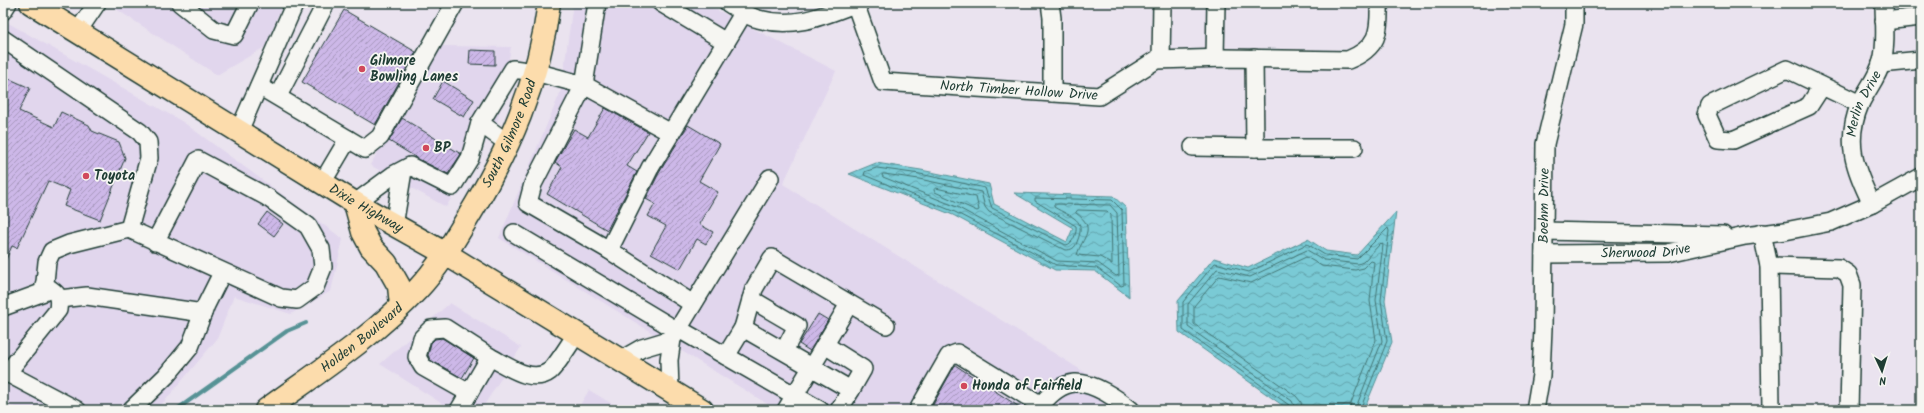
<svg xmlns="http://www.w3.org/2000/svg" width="1924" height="413" font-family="Kalam,sans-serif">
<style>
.built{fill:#e1d6ed}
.water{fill:url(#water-waves);stroke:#569295}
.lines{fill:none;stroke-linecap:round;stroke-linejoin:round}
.shore{stroke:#437574;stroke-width:1}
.stream{stroke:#569295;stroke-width:4}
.building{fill:url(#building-hatch);stroke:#1f3d34}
.minor-casing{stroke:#1f3d34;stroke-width:20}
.major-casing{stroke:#1f3d34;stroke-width:25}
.minor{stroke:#f6f6f2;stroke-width:17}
.major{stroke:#fcdcac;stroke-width:22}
.poi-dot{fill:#d1495b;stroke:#f6f6f2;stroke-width:1.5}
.labels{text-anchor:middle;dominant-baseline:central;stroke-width:3.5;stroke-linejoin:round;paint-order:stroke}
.poi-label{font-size:14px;font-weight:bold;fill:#1f3d34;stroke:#f6f6f2;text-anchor:start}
.street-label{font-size:14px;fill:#1f3d34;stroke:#f6f6f2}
</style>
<defs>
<pattern id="water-waves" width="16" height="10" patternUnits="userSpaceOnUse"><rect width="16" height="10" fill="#7acad5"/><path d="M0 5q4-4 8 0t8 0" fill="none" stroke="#63a5ae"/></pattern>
<pattern id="building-hatch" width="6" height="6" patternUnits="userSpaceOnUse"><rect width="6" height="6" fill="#cdb8e8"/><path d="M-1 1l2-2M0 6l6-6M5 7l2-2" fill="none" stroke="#a697bd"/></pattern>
</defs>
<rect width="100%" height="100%" fill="#eae3ef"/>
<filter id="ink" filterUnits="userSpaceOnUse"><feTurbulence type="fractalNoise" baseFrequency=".025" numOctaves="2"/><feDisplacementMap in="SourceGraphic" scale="8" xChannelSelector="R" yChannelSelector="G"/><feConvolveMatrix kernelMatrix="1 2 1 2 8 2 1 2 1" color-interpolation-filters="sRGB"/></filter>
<g filter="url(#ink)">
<path class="built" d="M107,3H283L265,47L217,75Z
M573,3H703L836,71L783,184L1145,410H777L499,238L561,91Z
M3,20L183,122L343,239L331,291L291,314L234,296L217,339L164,402L153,410H21L3,402Z
M441,46L511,47L498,120L446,207L370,165Z
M450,303L521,347L481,410H452L380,364Z
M589,390L622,410H577Z"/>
<path class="water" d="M876,163L921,170L989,184L994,204L1067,242L1073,228L1014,193L1113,196L1126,208L1129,297L1095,271L1055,270L953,215L849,174Z
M1396,212L1385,300L1392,342L1364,410H1289L1179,332L1178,301L1214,258L1248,268L1308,239L1326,251L1357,255Z"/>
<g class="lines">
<path class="shore" d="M877,168L920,174L985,188L992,208L1066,245C1073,244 1077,233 1076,226L1035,201V198L1112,200L1122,210L1124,285L1121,286L1097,268L1056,265L955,212L864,175L865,172Z
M884,174L919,179L981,192L985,207L989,212L1065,250C1072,250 1075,248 1077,242C1087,218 1072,218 1054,207V204L1110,205L1117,213L1119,275L1116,276L1098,263L1057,261L957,207L883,177L882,175Z
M936,188L976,197L979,210L977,211L935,192L934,190Z
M1078,210L1107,211L1111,215L1112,264L1100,257L1077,255C1082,237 1098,229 1076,213Z
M1291,410L1289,405L1183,330V302L1215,263L1249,272L1307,244L1325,255L1357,259L1388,228L1389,231L1381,300L1387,341L1360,410
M1296,410L1292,401L1188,327V304L1217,269L1250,277L1307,250L1324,260L1358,264L1363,262L1381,243L1383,245L1376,300L1382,341L1355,410
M1302,410L1301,402L1296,396L1194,324V306L1219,276L1251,283L1306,257L1322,266L1355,270L1364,268L1371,261L1374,262L1370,301L1376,340L1351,403L1349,410"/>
<path class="stream" d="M176,410L287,331L306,323"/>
</g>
<path class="building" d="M344,10L416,52L375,125L302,82Z
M470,50L495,51V65L469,64Z
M3,76L30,88L19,111L54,127L61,112L89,125L92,131L119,142L125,158L100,220L64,206L70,190L48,181L17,248L12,246L3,266Z
M443,81L474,100L464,117L433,99Z
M605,108L648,132L627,166L637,172L607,230L547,194L562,167L555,162L574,129L588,137Z
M402,118L461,154L448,174L422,161L389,141Z
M688,125L720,144L699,181L718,192L699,224L713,232L706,244L697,239L680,269L651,253L666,226L648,216L655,204L646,199L659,173Z
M267,212L283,224L274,236L258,224Z
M818,314L828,320L810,351L799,344Z
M442,338L474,358L462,378L430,360L428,355L431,343L435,339Z
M955,365L1024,410H930Z"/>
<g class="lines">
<g class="minor-casing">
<g id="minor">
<path d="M180,3L214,30L234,35L250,3"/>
<path d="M597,3L584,85L533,184L528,203L609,250L650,168L744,12"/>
<path d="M661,3L726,42"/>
<path d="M728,3C737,8 748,17 758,19C796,29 822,16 857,3"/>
<path id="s1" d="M855,3L883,82L1099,96L1156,60L1225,58L1348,60C1378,48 1380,32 1379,3"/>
<path d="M1050,3L1052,18V93"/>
<path d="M3,11L8,3"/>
<path d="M1884,21L1921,17"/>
<path d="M78,31L97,3"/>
<path d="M3,39L140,132L148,142L149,158L129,229L69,244L52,251L47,262L44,292L3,307"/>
<path d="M1215,58L1216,3"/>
<path d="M1254,58L1255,148H1354"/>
<path d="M1161,59L1162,3"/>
<path d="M1881,64L1921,60"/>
<path d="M259,86L365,149L380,137L455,3"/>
<path d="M1822,86L1809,106L1733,140L1718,139L1707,115L1710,106L1787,69L1860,104"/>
<path d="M278,96L326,3"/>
<path d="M480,123L509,144"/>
<path d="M239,131L295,3"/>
<path d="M1193,147L1255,148"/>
<path d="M322,183L348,139"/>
<path d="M355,203L393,175L410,166L452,187L470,158L480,123L513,69L535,72L584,85L671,133"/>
<path id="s2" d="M1872,204C1855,170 1844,142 1860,104C1867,89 1878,77 1882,61C1887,43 1884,22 1884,3"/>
<path d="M394,226L403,171"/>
<path d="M129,229L281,298L297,300L315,287L323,267L321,249L308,226L267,197L198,160L155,242"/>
<path d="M1544,231L1723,235"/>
<path d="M514,233L676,330"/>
<path d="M1762,233L1769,266L1771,410"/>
<path d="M609,250L693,304"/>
<path id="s3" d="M1544,254L1668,253L1745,236L1785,231L1831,222L1872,204L1921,177"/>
<path d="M1769,266L1839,268L1848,274L1852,285L1849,410"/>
<path d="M44,285C57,293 60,294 58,310L7,373L77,410"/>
<path d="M59,299L87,296L203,313"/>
<path d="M751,299L797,326L784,351"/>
<path d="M677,328L820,410"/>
<path d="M743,328L754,289L772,258L886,325"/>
<path d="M825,345L863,369L851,390"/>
<path d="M726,356L743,328L851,390L839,410"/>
<path d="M621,360L642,348L672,339"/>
<path d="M670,390L669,360L672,339L770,178"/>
<path d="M469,393L423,367L417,357L422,338L431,329L445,328L490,357"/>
<path d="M1041,405C1049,395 1061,384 1075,383C1093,382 1118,399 1131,410"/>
<path d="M131,410L166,376L190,347L206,305L222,273"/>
<path d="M459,410L490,357C506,365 532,385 550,371C557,365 571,342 577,333"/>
<path d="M786,410L849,304"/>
<path d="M918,410L949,356L957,353L1041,405L1038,410"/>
<path id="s4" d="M1535,410L1541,375L1543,328L1545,144L1574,24V3"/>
</g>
</g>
<g class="major-casing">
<g id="major">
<path id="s5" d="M31,3L355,203L446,254L702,410"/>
<path d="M355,203L363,232L371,247L386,263L399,286L401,305"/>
<path id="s6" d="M266,410C318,372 373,337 417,290C437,269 452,244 467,219C509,151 539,82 549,3"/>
</g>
</g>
<use href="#minor" class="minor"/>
<use href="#major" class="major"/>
</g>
</g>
<g class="poi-dot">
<circle cx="362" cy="69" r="4"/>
<circle cx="426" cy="148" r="4"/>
<circle cx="86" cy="176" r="4"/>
<circle cx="964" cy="386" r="4"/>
</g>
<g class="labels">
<g class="poi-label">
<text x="370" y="61">Gilmore<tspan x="370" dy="16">Bowling Lanes</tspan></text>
<text x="434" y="148">BP</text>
<text x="94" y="176">Toyota</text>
<text x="972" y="386">Honda of Fairfield</text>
</g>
<g class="street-label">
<text stroke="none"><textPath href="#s1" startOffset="220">North Timber Hollow Drive</textPath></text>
<text stroke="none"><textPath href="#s2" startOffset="106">Merlin Drive</textPath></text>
<text stroke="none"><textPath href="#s6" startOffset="376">South Gilmore Road</textPath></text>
<text stroke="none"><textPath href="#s4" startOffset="205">Boehm Drive</textPath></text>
<text stroke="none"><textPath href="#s5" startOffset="393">Dixie Highway</textPath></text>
<text stroke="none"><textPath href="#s3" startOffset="102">Sherwood Drive</textPath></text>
<text stroke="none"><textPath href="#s6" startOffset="120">Holden Boulevard</textPath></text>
</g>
</g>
<rect width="1924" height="413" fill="none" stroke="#f6f6f2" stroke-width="16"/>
<rect x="8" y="8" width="1908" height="397" fill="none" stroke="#1f3d34" stroke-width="1.5" filter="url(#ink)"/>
<g transform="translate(1882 371) rotate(176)" stroke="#f6f6f2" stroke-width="3" paint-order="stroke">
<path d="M0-3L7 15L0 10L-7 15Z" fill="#1f3d34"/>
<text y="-6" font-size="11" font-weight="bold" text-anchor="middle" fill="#1f3d34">N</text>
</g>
</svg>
